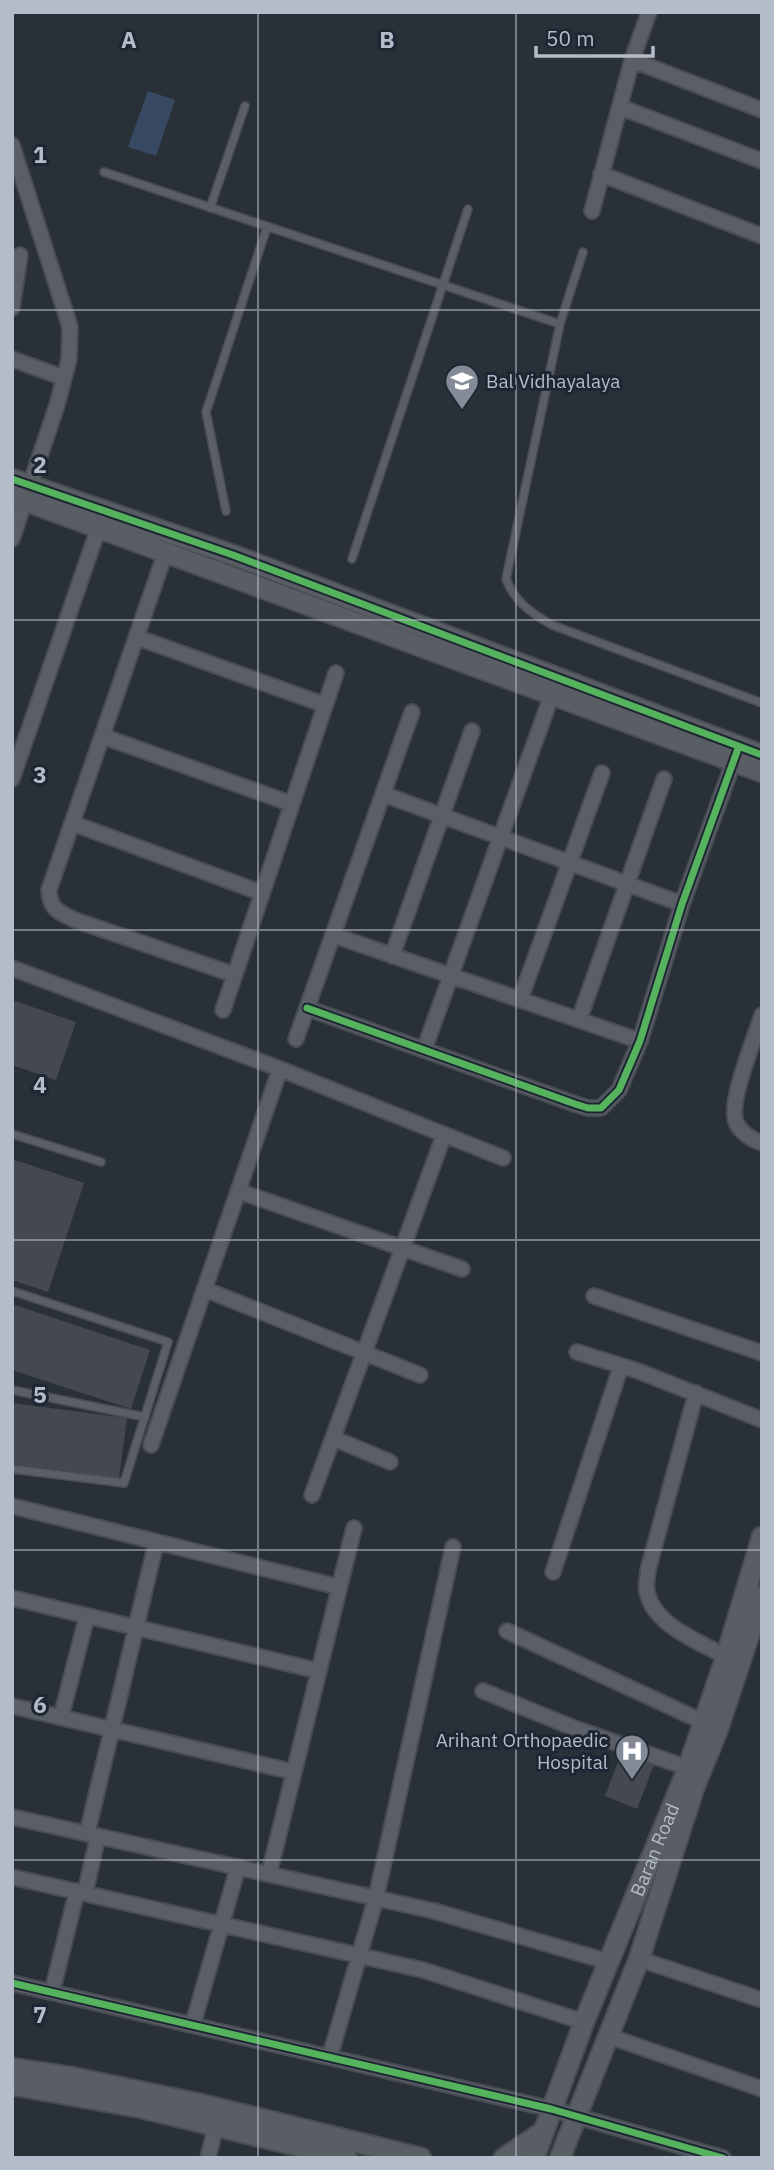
<svg xmlns="http://www.w3.org/2000/svg" width="774" height="2170" font-family="'IBM Plex Sans',sans-serif">
<style>
.water{fill:#384963}
.building{fill:#444950}
.lines{fill:none;stroke-linecap:round;stroke-linejoin:round}
.lane-casing{stroke:#484c53;stroke-width:10}
.street-casing{stroke:#484c53;stroke-width:18}
.secondary-casing{stroke:#484c53;stroke-width:23}
.lane{stroke:#5a5e66;stroke-width:7}
.street{stroke:#5a5e66;stroke-width:14}
.secondary{stroke:#595d64;stroke-width:19}
.cycleway-casing{stroke:#1d2633;stroke-width:11}
.cycleway{stroke:#56b35d;stroke-width:7}
.grid{fill:none;stroke:#b4bcc9;stroke-width:2;stroke-opacity:0.55}
.labels{text-anchor:middle;dominant-baseline:central;stroke-width:6;stroke-linejoin:round;paint-order:stroke}
.poi-label{font-size:19px;fill:#b4bcc9;stroke:#1d2633;text-anchor:start}
.street-label{font-size:19px;fill:#b4bcc9;stroke:#1d2633}
.grid-label{font-size:23px;text-anchor:middle;font-weight:bold;fill:#b4bcc9;stroke:#1d2633;stroke-width:6;stroke-linejoin:round;paint-order:stroke}
</style>
<rect width="100%" height="100%" fill="#2a3038"/>
<path class="water" d="M148,91L175,100L156,156L128,147Z"/>
<path class="building" d="M12,1000L76,1022L56,1080L12,1065Z
M12,1159L84,1183L48,1292L12,1280Z
M12,1304L150,1350L131,1409L12,1370Z
M12,1403L127,1418L119,1478L12,1464Z
M622,1752L654,1765L637,1809L605,1796Z"/>
<g class="lines">
<g class="lane-casing">
<path id="lane" d="M104,172L560,324
M210,208L245,106
M583,252L560,324L506,579C515,602 531,613 552,625L762,703
M226,511L206,412L267,227
M352,559L468,209
M12,1134L101,1162
M12,1291L168,1342L124,1483L12,1469
M12,1390L145,1417"/>
</g>
<g class="street-casing">
<path id="street" d="M632,60L762,110
M620,107L762,161
M12,145L70,327L69,359L57,405L12,539
M601,174L762,236
M592,211L632,60L649,12
M12,308L20,255
M12,359L64,378
M166,551L49,890C50,910 59,912 75,920L235,975
M136,637L325,705
M102,736L292,804
M12,779L102,518
M383,794L682,904
M72,823L262,893
M333,935L640,1041
M392,956L472,731
M12,968L280,1069L503,1158
M520,1000L602,773
M307,1008L575,1104L588,1108H601L619,1090L640,1041L682,904L736,755
M223,1010L336,673
M762,1015C755,1038 728,1102 736,1122C740,1132 752,1140 762,1143
M579,1020L664,779
M296,1039L412,712
M424,1050L555,686
M238,1191L462,1269
M204,1289L420,1375
M594,1296L762,1353
M577,1352L638,1371L762,1420
M696,1393L648,1570C648,1577 645,1585 647,1592C654,1626 699,1641 726,1657
M333,1438L390,1462
M151,1445L280,1069
M312,1495L444,1135
M12,1506L339,1587
M553,1572L621,1366
M12,1598L319,1671
M507,1631L712,1726
M483,1691L574,1728L688,1768
M12,1706L294,1772
M61,1717L87,1616
M12,1817L434,1911L609,1962
M87,1834L156,1543
M269,1874L354,1528
M12,1877L423,1970L584,2022
M85,1893L98,1836
M639,1959L762,2000
M12,1983L551,2109L723,2158
M52,1992L77,1891
M193,2024L238,1867
M608,2036L762,2089
M330,2056L376,1898L453,1547
M208,2158L216,2125"/>
</g>
<g class="secondary-casing">
<g id="secondary">
<path d="M12,479L233,555L762,755"/>
<path d="M12,496L762,772"/>
<path d="M12,2068L71,2077L196,2103L421,2158"/>
<path d="M12,2085L142,2108L347,2158"/>
<path d="M504,2158L544,2131"/>
<path id="s1" d="M534,2158L584,2022L688,1768L726,1657L762,1537"/>
<path d="M560,2158L639,1959L694,1788L718,1729L762,1596"/>
</g>
</g>
<use href="#lane" class="lane"/>
<use href="#street" class="street"/>
<use href="#secondary" class="secondary"/>
<g class="cycleway-casing">
<path id="cycleway" d="M12,479L233,555L762,755
M307,1008L575,1104L588,1108H601L619,1090L640,1041L682,904L739,746
M12,1983L551,2109L723,2158"/>
</g>
<use href="#cycleway" class="cycleway"/>
</g>
<path class="grid" d="M258,12V2158M516,12V2158M12,310H762M12,620H762M12,930H762M12,1240H762M12,1550H762M12,1860H762"/>
<defs>
<g id="school-pin" transform="scale(1.75)"><path d="M0 17L-7.5 6A9.5 9.5 0 1 1 7.5 6Z" fill="#848b96" stroke="#1d2633"/><path d="M0-5L7-2L0 1L-7-2ZM-4 1L0 2.5L4 1V4Q0 6-4 4Z" fill="#fff"/></g>
<g id="hospital-pin" transform="scale(1.75)"><path d="M0 17L-7.5 6A9.5 9.5 0 1 1 7.5 6Z" fill="#848b96" stroke="#1d2633"/><path d="M-5-5h3v3.5h4V-5h3V5h-3V1.5h-4V5h-3Z" fill="#fff"/></g>
</defs>
<g fill-rule="evenodd">
<use href="#school-pin" x="462" y="381"/>
<use href="#hospital-pin" x="632" y="1751"/>
</g>
<g class="labels">
<g class="poi-label">
<text x="486" y="381">Bal Vidhayalaya</text>
<text x="608" y="1740" text-anchor="end">Arihant Orthopaedic<tspan x="608" dy="22">Hospital</tspan></text>
</g>
<g class="street-label">
<text stroke="none"><textPath href="#s1" startOffset="331">Baran Road</textPath></text>
</g>
</g>
<g class="grid-label">
<text x="129" y="48">A</text>
<text x="387" y="48">B</text>
<text x="40" y="163">1</text>
<text x="40" y="473">2</text>
<text x="40" y="783">3</text>
<text x="40" y="1093">4</text>
<text x="40" y="1403">5</text>
<text x="40" y="1713">6</text>
<text x="40" y="2023">7</text>
</g>
<rect width="774" height="2170" fill="none" stroke="#b4bcc9" stroke-width="28"/>
<path d="M536 46v10h117v-10" fill="none" stroke="#b4bcc9" stroke-width="3.5"/>
<text x="546" y="46" font-size="21" fill="#b4bcc9" stroke="#1d2633" stroke-width="5" paint-order="stroke">50 m</text>
</svg>
